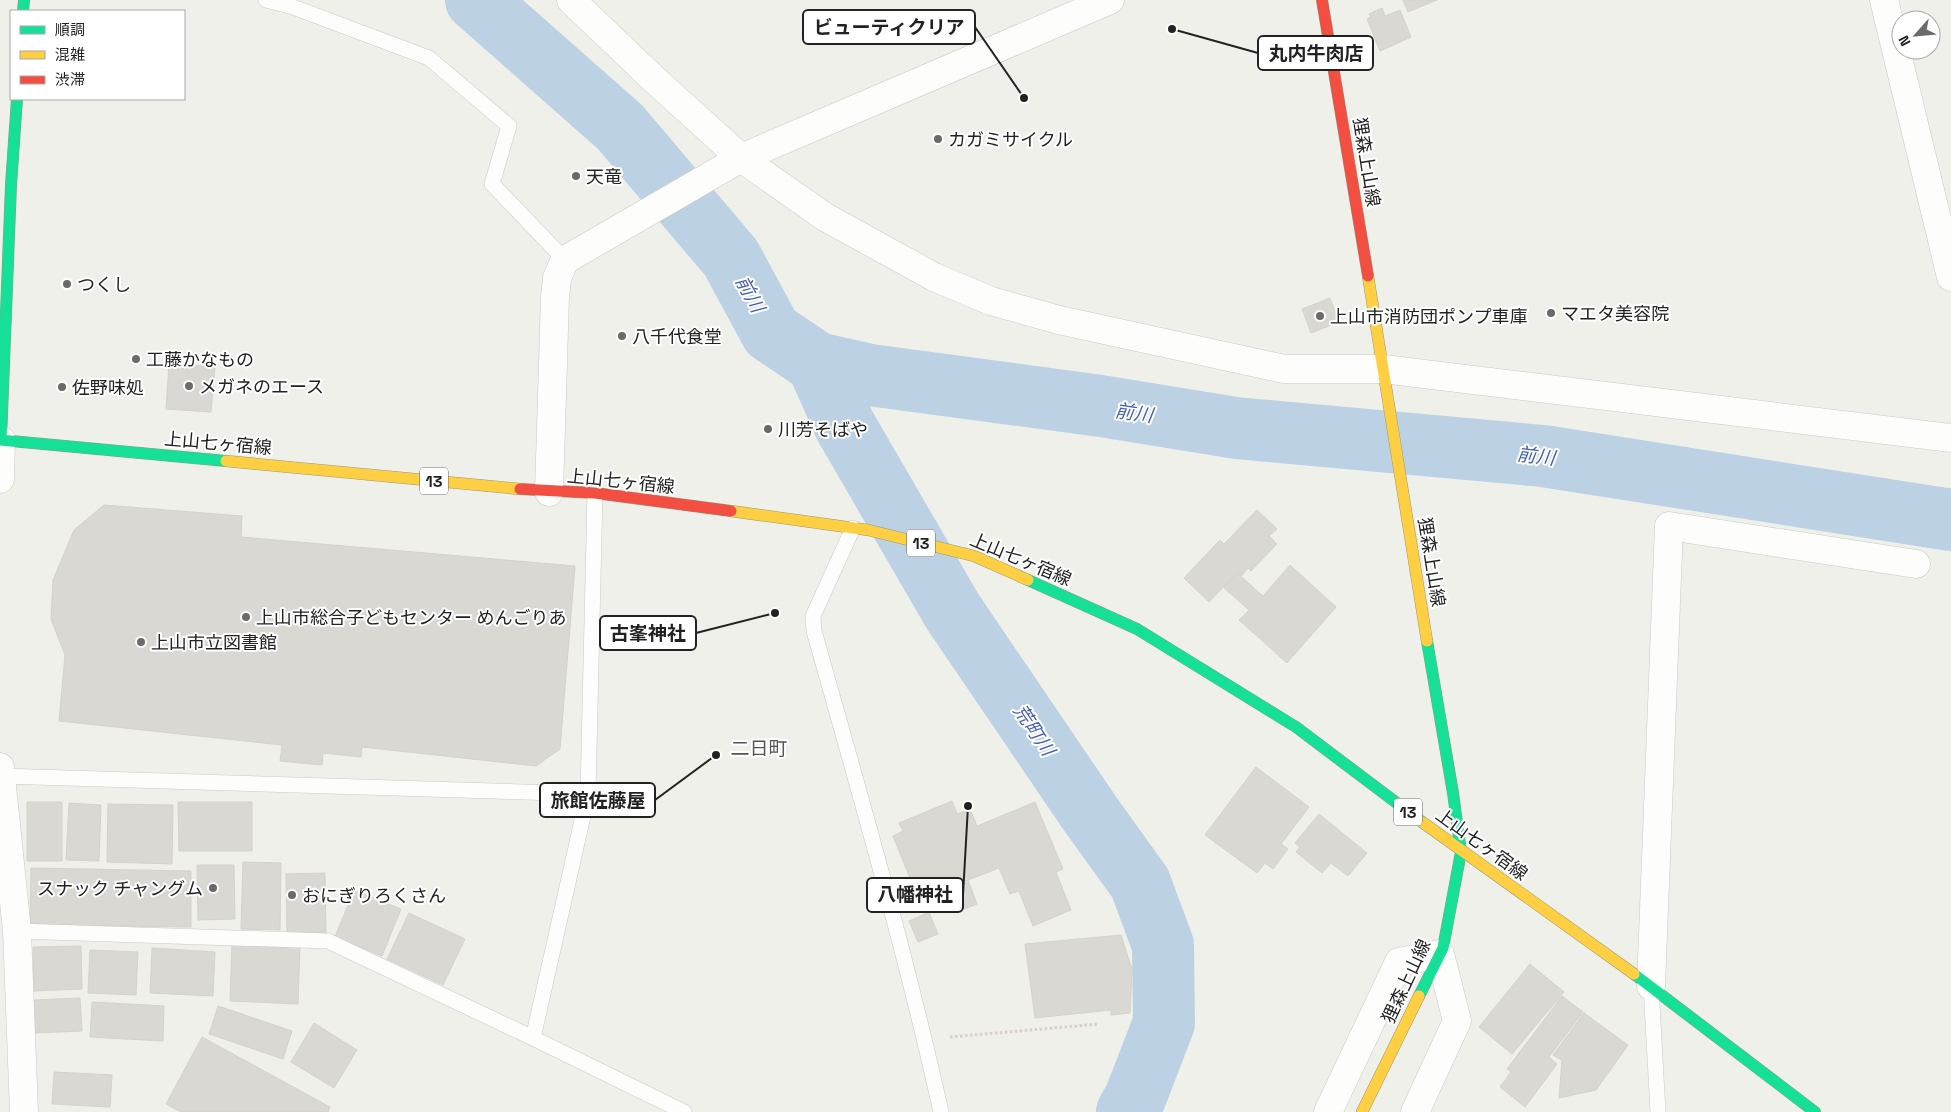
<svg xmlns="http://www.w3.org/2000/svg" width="1951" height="1112" font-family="'Space Grotesk','Noto Sans JP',sans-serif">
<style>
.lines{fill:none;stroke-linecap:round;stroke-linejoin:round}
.river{stroke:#bcd2e4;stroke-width:62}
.building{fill:#d9d8d3;stroke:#d3d2cb}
.lane-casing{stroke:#c9c9c6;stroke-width:16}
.street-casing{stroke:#c9c9c6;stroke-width:29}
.fast-casing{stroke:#929c80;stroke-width:12}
.slow-casing{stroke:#929c80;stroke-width:12}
.jam-casing{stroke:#929c80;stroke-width:12}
.path{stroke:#d9cfc8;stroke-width:3;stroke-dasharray:2.5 2.5;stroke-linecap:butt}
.lane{stroke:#fdfdfc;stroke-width:15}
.street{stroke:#fdfdfc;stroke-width:28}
.fast{stroke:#16e098;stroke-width:11}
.slow{stroke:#ffcf43;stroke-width:11}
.jam{stroke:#f24e42;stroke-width:11}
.poi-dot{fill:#6a6a68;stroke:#fff;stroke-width:2}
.labels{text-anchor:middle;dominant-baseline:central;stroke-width:4;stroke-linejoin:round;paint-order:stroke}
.shield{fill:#fff;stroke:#646464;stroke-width:1}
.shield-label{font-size:16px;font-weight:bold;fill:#222}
.poi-label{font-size:18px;fill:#222;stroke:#fff;text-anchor:start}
.street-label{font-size:18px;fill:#222;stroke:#fff}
.water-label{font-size:19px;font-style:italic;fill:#4661b9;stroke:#fff}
.neighbourhood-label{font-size:19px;fill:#555;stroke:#fff}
.leader{fill:none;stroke:#222;stroke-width:2}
.callout-dot{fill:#222;stroke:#fff;stroke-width:2}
.callout{fill:#fff;stroke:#222;stroke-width:2}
.callout-label{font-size:19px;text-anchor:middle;font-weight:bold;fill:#222}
</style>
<rect width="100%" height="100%" fill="#f0f0ea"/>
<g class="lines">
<path class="river" d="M476,0L620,127L731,258L771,332L817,363L870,375L1101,406L1236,428L1543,456L1951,520
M817,363L845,426L953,612L1091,815L1140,883L1163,945L1164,1023L1135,1098L1127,1112"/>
</g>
<path class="building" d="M1403,0H1437L1408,12Z
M1382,8L1385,16L1400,10L1411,37L1380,51L1367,19L1371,17L1369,14Z
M1330,298L1339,322L1311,333L1302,309Z
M169,363L215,367L211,412L166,409Z
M104,505L242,516L241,537L575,566L560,749L536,766L362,747L361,757L323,753L322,765L280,761L282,745L59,721L65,655L51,619L53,580L74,530Z
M1257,510L1277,529L1269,536L1277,544L1251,571L1248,568L1241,576L1237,573L1209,602L1184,578L1220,540L1224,544Z
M1290,565L1336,607L1287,663L1239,620L1249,610L1223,587L1237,573L1263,596Z
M1256,767L1309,807L1281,844L1288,849L1273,869L1265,863L1257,873L1205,835Z
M952,801L957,814L970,809L977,826L1035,802L1063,869L1056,872L1071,910L1033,926L1019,891L1010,894L999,868L968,880L977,904L954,913L943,885L927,891L922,879L912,883L893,836L903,831L899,823Z
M27,802H62V861H27Z
M178,802H252V851H179Z
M69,803L101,805L99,861L66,860Z
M108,804L173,805L172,864L107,862Z
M1319,814L1367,853L1348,876L1331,863L1322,873L1296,852L1300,847L1295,843Z
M243,862L281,863L280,930L241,929Z
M197,865H234L235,919L198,920Z
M31,868L191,871V927L30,925Z
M325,873L326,935H287L286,874Z
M354,890L401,909L382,956L335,937Z
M929,912L938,934L918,942L909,921Z
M409,913L465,939L443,985L387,959Z
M1121,935L1132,969L1130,1013L1111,1015V1010L1035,1018L1025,944Z
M232,943L300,946L298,1004L230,1001Z
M81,946L82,989L34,991L33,947Z
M152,948L215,952L213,996L150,993Z
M90,950L138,952L136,995L88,993Z
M1530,964L1564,992L1512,1054L1479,1027Z
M1562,996L1583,1012L1549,1057L1557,1064L1525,1107L1500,1087L1511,1072L1507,1069Z
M80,998L82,1031L35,1033L33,1000Z
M92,1002L164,1006L163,1041L90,1037Z
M218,1006L292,1031L283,1059L209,1034Z
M1584,1013L1628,1045L1596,1090L1559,1098L1562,1060L1553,1055Z
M314,1023L357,1050L334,1088L291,1062Z
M202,1037L330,1107L328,1112H181L166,1104Z
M54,1072L112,1075L110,1107L52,1104Z"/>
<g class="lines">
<g class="lane-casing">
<path id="lane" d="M266,0L293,7L429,58L509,126L492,184L565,260
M853,528L813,616L814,631C859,791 905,950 941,1112
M1,776L588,794
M17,931L328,941L533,1038L684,1112
M1651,986L1658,1112
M533,1038L588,794L595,493"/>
</g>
<g class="street-casing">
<path id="street" d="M571,0L658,83L741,158L825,217L934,277L991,301L1059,320L1284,369H1383L1951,438
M1884,0L1951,277
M0,479L1,440
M549,492L555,297L557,278L565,260L741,158L1110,0
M0,767L17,931L24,1112
M1651,986L1669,526L1916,564
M1328,1112L1399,962L1440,954L1457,1021L1415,1112"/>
</g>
<g class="fast-casing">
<path id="fast" d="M23,11L24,0
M0,440L226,461
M1,440L11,185L17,99
M1028,580L1137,629L1296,727L1422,822
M1634,974L1815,1112
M1419,996L1443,948L1461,852L1453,793L1427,641"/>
</g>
<g class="slow-casing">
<path id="slow" d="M1368,276L1427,641
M226,461L520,489
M731,511L868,530L974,556L1028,580
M1422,822L1634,974
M1362,1112L1419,996"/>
</g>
<g class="jam-casing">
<path id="jam" d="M1322,0L1368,276
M520,489L595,493L731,511"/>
</g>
<path class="path" d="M950,1037L1099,1024"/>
<use href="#lane" class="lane"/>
<use href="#street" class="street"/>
<use href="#fast" class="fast"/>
<use href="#slow" class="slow"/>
<use href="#jam" class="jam"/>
</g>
<g class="poi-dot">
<circle cx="938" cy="139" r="5"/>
<circle cx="576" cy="176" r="5"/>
<circle cx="67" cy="284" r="5"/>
<circle cx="1551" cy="313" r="5"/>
<circle cx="1320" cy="316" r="5"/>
<circle cx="622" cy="336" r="5"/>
<circle cx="136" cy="359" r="5"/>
<circle cx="189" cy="386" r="5"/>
<circle cx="62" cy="387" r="5"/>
<circle cx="768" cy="429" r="5"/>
<circle cx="246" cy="617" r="5"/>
<circle cx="141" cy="642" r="5"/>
<circle cx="213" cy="888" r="5"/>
<circle cx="292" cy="895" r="5"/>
</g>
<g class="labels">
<g class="shield">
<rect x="420" y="467.5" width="28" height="27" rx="4"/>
<rect x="907" y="529.5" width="28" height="27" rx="4"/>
<rect x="1394" y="798.5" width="28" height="27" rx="4"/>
</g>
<g class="shield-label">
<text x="434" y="481">13</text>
<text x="921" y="543">13</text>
<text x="1408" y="812">13</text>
</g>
<g class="poi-label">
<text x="948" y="139">カガミサイクル</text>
<text x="586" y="176">天竜</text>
<text x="77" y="284">つくし</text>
<text x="1561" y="313">マエタ美容院</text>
<text x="1330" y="316">上山市消防団ポンプ車庫</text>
<text x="632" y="336">八千代食堂</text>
<text x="146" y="359">工藤かなもの</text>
<text x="199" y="386">メガネのエース</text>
<text x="72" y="387">佐野味処</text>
<text x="778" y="429">川芳そばや</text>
<text x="256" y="617">上山市総合子どもセンター めんごりあ</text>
<text x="151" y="642">上山市立図書館</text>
<text x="203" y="888" text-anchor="end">スナック チャングム</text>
<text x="302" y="895">おにぎりろくさん</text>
</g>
<g class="street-label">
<text transform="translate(1367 162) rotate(81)">狸森上山線</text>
<text transform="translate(218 443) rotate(5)">上山七ヶ宿線</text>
<text transform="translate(621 481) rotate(6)">上山七ヶ宿線</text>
<text transform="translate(1021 559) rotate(23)">上山七ヶ宿線</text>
<text transform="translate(1432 562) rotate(81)">狸森上山線</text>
<text transform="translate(1482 844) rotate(36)">上山七ヶ宿線</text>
<text transform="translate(1406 981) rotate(-65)">狸森上山線</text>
</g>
<g class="water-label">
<text transform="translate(750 294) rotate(61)">前川</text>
<text transform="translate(1134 413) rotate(8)">前川</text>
<text transform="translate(1536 456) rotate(7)">前川</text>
<text transform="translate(1034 730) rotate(56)">荒町川</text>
</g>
<g class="neighbourhood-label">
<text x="759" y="748">二日町</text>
</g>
</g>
<path class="leader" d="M1024 98L975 27M1172 29L1258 53M775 613L696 633M716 755L655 800M968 806L963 895"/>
<g class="callout-dot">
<circle cx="1024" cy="98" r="5"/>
<circle cx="1172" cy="29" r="5"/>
<circle cx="775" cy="613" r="5"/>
<circle cx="716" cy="755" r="5"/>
<circle cx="968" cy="806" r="5"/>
</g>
<g class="callout">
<rect x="803" y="10" width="172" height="34" rx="5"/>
<rect x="1258" y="36" width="115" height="34" rx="5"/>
<rect x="600" y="616" width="96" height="34" rx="5"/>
<rect x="540" y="783" width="115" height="34" rx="5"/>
<rect x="867" y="878" width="96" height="34" rx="5"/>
</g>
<g class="callout-label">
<text x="889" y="34">ビューティクリア</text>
<text x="1316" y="60">丸内牛肉店</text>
<text x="648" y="640">古峯神社</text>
<text x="598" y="807">旅館佐藤屋</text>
<text x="915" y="901">八幡神社</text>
</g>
<rect x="10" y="10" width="175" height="90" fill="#ffffff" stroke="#a7a7a7"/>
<rect x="20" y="26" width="25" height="8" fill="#16e098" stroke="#a7a7a7"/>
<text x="55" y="35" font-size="15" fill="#222222">順調</text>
<rect x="20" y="51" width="25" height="8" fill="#ffcf43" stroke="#a7a7a7"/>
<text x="55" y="60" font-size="15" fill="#222222">混雑</text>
<rect x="20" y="76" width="25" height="8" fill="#f24e42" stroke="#a7a7a7"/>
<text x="55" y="85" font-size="15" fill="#222222">渋滞</text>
<g transform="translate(1916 35) rotate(243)"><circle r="24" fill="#ffffff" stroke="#a7a7a7"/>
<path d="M0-4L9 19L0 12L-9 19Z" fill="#6a6a68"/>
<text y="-8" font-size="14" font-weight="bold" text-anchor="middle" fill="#222222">N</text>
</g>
</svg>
